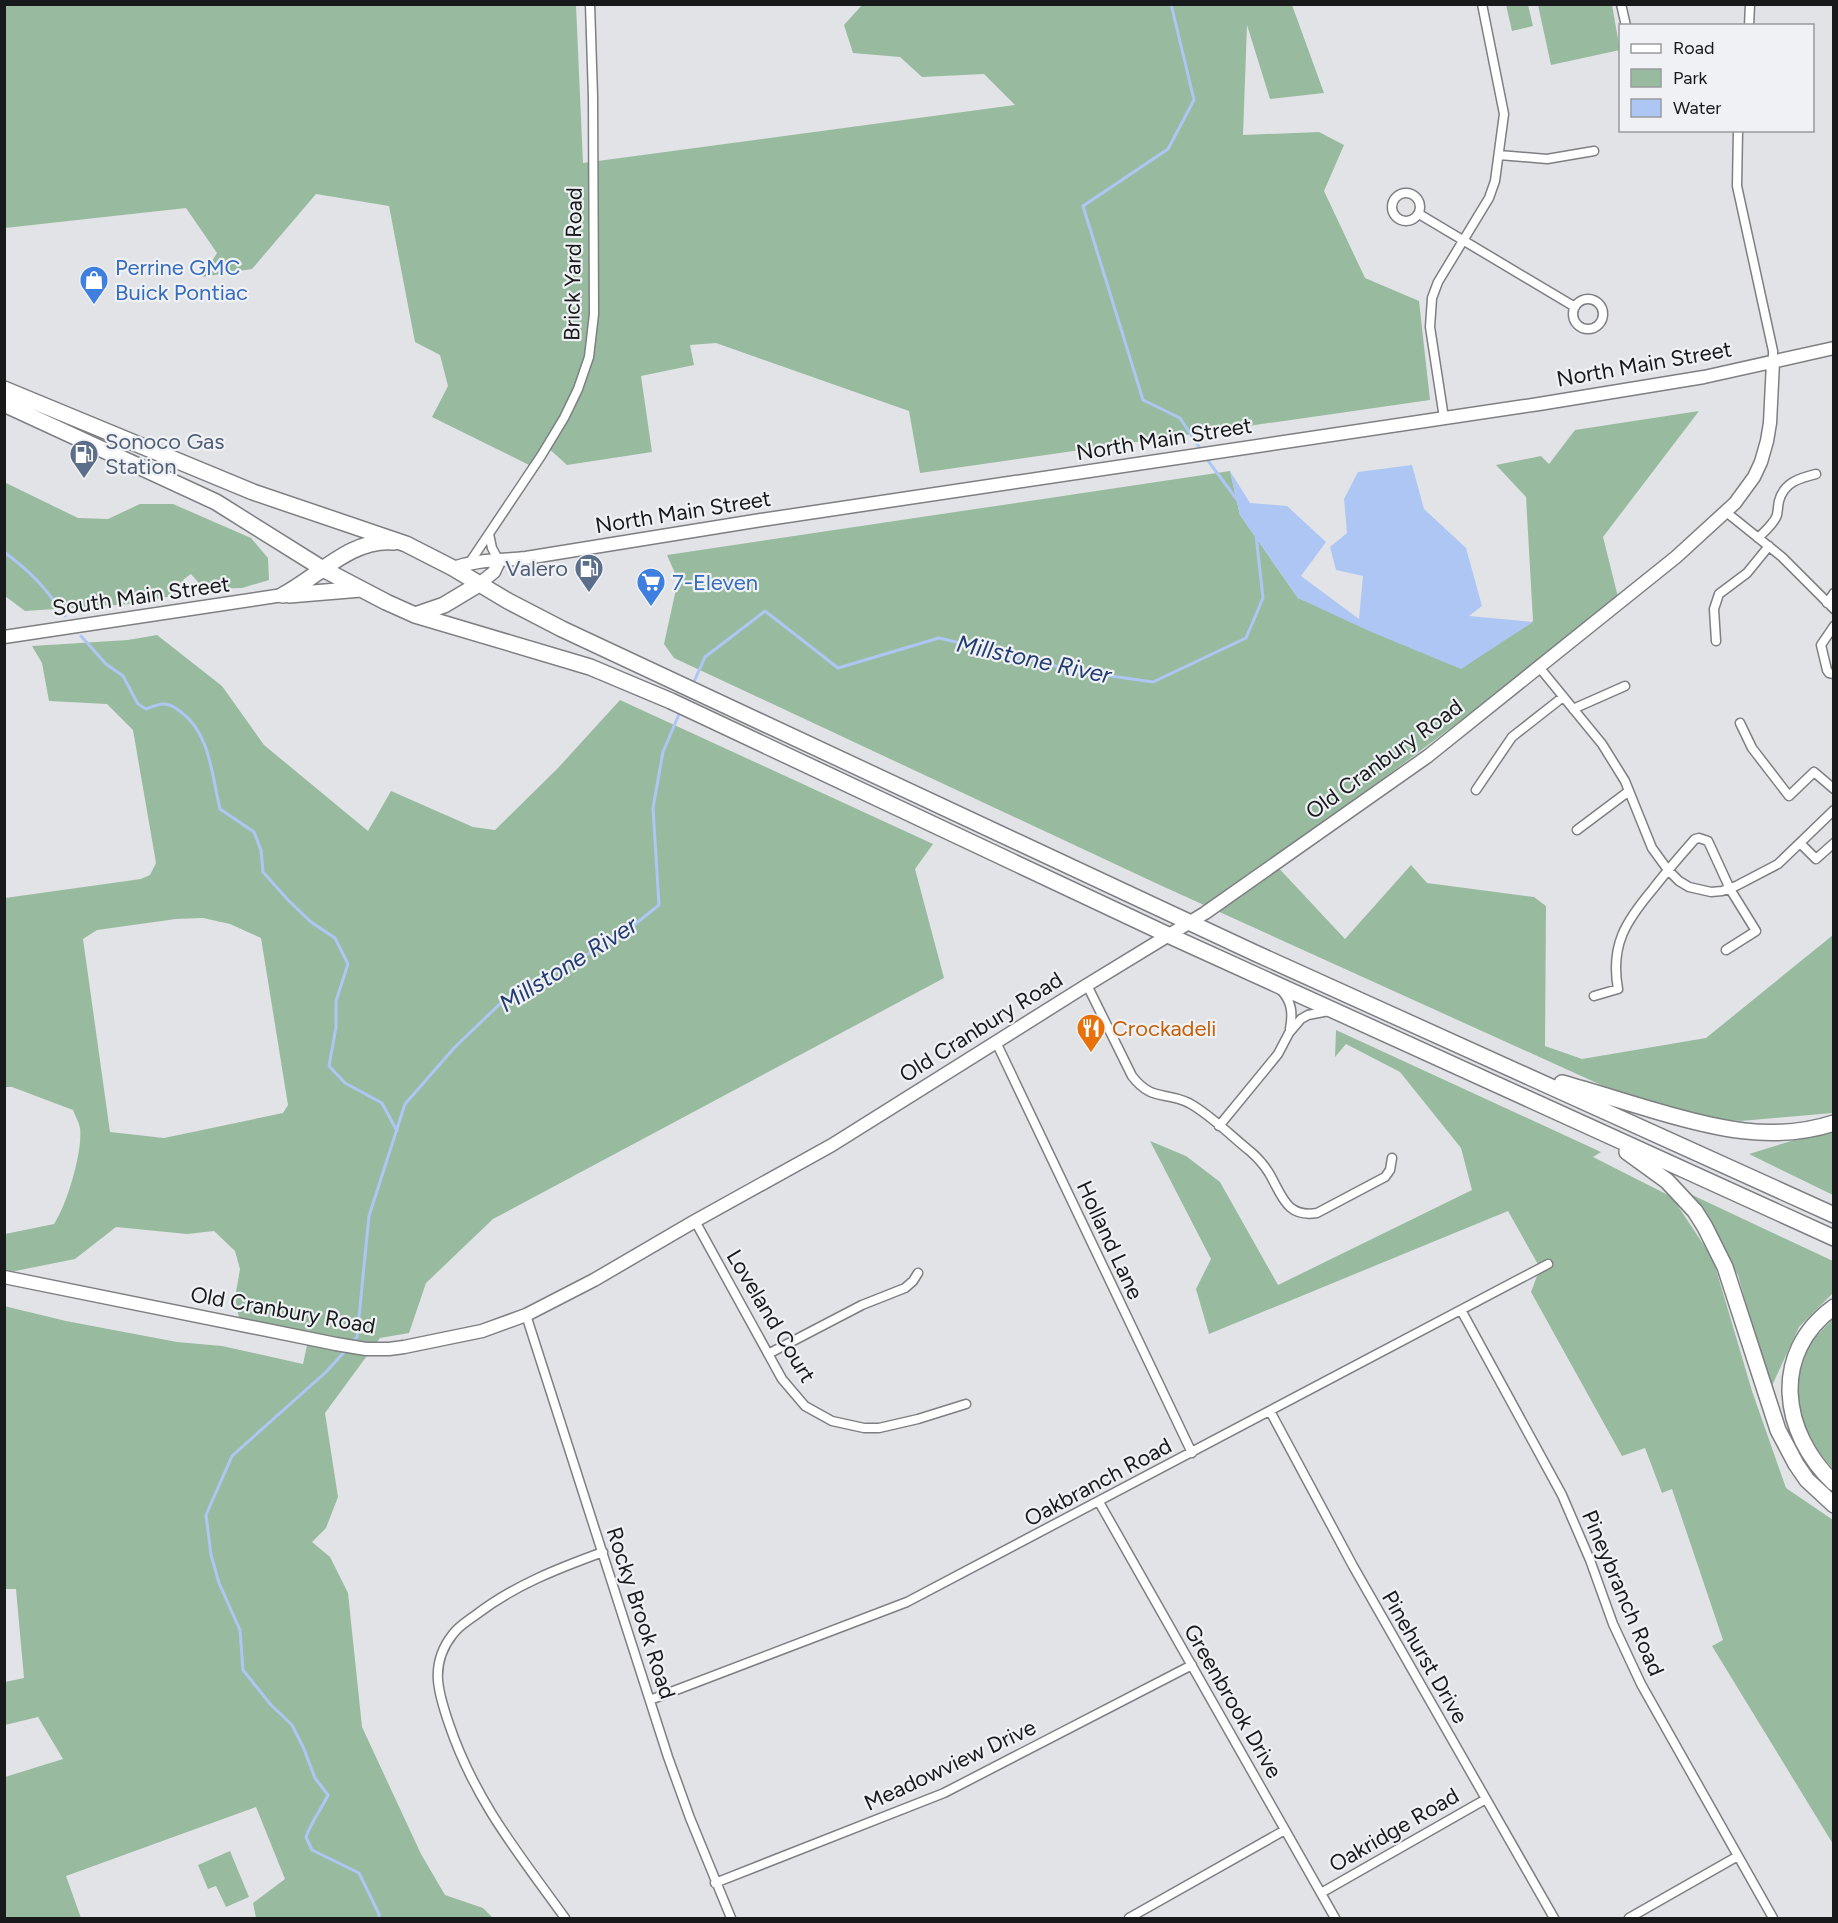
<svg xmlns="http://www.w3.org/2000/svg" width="1838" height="1923" font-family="Figtree,sans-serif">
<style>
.green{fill:#98bb9f;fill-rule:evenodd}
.water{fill:#adc6f4}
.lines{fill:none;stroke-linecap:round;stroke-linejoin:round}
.stream{stroke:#adc6f4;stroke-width:3}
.street-casing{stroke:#7e7f82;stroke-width:11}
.secondary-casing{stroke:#7e7f82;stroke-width:15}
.highway-casing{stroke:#7e7f82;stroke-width:18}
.street{stroke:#fff;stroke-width:8}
.secondary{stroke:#fff;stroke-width:12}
.highway{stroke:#fff;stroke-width:15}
.labels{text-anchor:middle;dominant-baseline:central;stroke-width:4.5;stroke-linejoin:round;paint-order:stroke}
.street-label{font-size:22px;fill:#18191a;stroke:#eff1f4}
.shop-label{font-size:22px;fill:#366cbe;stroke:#eff1f4;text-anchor:start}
.service-label{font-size:22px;fill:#4e5e75;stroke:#eff1f4;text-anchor:start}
.food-label{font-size:22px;fill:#c56008;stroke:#eff1f4;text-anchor:start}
.water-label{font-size:24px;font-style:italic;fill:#223c73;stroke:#eff1f4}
</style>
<rect width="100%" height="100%" fill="#e2e3e7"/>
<path class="green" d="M4,5H576L583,163L1015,105L984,74L922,77L900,57L853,53L844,25L862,5H1292L1324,93L1270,99L1247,25L1243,135L1319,132L1344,145L1324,191L1365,278L1419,301L1430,400L920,473L909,411L716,343L690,345L694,365L641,376L652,452L567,465L546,446L533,467L432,417L448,386L440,355L415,342L389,206L316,194L252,269L202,277L217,253L186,208L5,228Z
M1506,5H1528L1533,26L1512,31Z
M1538,5H1612L1620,50L1551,65Z
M1699,411L1603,537L1619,601L1273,862L1345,939L1411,865L1427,883L1534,897L1546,906L1545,1046L1582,1059L1706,1038L1833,935V1113L1741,1121L1665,1114L1162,886L674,658L664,644L678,580L667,555L1230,471L1240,515L1298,598L1461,668L1533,621L1526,497L1496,465L1541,456L1549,464L1575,430Z
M4,482L78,518L108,519L140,504H173L251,538L268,558L269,580L242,588L204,589L191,574L184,579L177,595L131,604L25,611L5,596Z
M157,635L222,686L264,745L368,831L391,791L473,827L495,830L558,768L620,700L933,844L915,869L944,978L493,1219L426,1283L409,1333L380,1338L325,1413L338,1497L326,1528L312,1542L330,1557L348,1593L362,1727L421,1854L445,1895L483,1908L493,1918H256L253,1903L285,1879L256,1807L66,1876L81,1918H5V1777L63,1759L38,1717L5,1725V1682L24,1678L16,1589H5L4,1306L66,1321L177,1342L222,1346L303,1364L310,1331L240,1323L235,1298L240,1269L235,1251L214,1231L187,1234L116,1227L75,1259L5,1273V1234L54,1224C67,1205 83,1151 80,1128C79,1122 75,1116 73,1110L12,1087H5V898L141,879L150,875L156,863L133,730L107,704L49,701L42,663L32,646L128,640ZM203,918L230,924L261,938L288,1105L283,1113L164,1138L110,1132L83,939L97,930L176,919Z
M1336,1030L1601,1152L1593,1157L1672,1197L1713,1259L1752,1391L1786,1488L1833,1520V1844L1712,1646L1723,1640L1672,1489L1662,1493L1645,1448L1622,1456L1531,1292L1540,1268L1508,1211L1209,1334L1196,1289L1211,1259L1150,1141L1186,1156L1220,1182L1278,1285L1472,1190L1461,1148L1400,1072L1346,1044L1335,1057Z
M1833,1128V1195L1749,1154Z
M1688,1193L1833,1261V1293L1799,1327L1770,1390L1738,1275Z
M1833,1319V1469L1816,1449L1798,1414L1799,1354Z
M230,1851L249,1897L226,1907L216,1886L208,1889L198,1865Z"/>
<path class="water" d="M1412,465L1424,509L1466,548L1482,606L1469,616L1533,622L1461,669L1369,631L1298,598L1240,515L1230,471L1250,503L1287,506L1326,542L1301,576L1359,619L1363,576L1336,570L1330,547L1347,533L1344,499L1358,472Z"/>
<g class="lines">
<path class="stream" d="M1171,4L1194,100L1168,149L1083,206L1143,400L1180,418L1201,450
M1206,458L1238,501
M4,552C31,572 46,588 65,616
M81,636L106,664L123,676L138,704L146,709C151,707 158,704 164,704C170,704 176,708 181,712C210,733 212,776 220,809L254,832L261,850L263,872L288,900L311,922L335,938L348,964L336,1001V1027L329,1066L345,1083L382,1103L397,1131
M693,684L705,657L765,611L838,668L939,638L1076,671L1153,682L1246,638L1263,598L1256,535
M352,1342L357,1337L369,1216L405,1104L455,1047L503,1001L619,937L659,905L653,808L663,752L680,712
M346,1350L326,1372L232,1456L206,1515L211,1555L219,1583L240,1630L243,1670L271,1705L292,1725L304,1749L315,1778L328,1795C321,1810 311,1822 306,1837L312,1850L359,1873L379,1914V1918"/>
<g class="street-casing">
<path id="street" d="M1621,4L1626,26
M1749,26L1750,4
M1738,130L1737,186L1773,351V362
M1499,155L1547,159L1594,151
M1392 207a14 14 0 1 1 28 0a14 14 0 1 1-28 0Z
M1419,214L1575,307
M1573 314a15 15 0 1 1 30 0a15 15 0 1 1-30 0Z
M1444,418L1430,327L1432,298L1438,282L1489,198L1495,181L1504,114L1482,4
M1726,512L1782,557L1834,609
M489,534L492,548L499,561
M1758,538C1765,531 1774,524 1777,515C1778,510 1778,505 1779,501C1784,482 1800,478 1816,474
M470,562L541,456L564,418L578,389L589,357L594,314L593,97L590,4
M1827,603L1834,593
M1834,626L1821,645L1827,670L1829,673L1834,674
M1716,641L1714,609L1719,594L1747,573L1769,546
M1539,667L1602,744L1625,781L1652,848L1668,870L1679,881L1689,887L1711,892L1722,891L1736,886L1778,864L1834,810
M1573,709L1625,686
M1740,723L1752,748L1789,796L1814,772L1834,789
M1476,790L1512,737L1563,697
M1577,830L1629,791
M1800,843L1816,859L1834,843
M1087,985L1132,1076C1152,1102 1165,1091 1189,1103C1211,1115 1231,1136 1251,1152C1258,1158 1264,1165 1269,1173C1282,1195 1286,1218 1317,1213L1385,1177L1390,1170L1392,1158
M1280,989C1292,1001 1293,1013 1290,1029
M1594,996L1618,989C1610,945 1626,921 1653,889C1666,872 1680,856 1695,839L1699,838L1708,841L1730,889L1756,931L1726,950
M996,1042L1192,1453
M1219,1126L1278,1054L1289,1033L1301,1019L1308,1015L1329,1011
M695,1221L782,1379L805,1406L832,1421L864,1428H879L918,1419L966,1404
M1461,1310L1562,1495L1590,1560L1613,1624L1641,1684L1773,1918
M526,1315L668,1757L690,1818L731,1918
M768,1354L862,1305L905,1288L913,1281L918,1273
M1270,1411L1353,1566L1554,1918
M1099,1502L1335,1918
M650,1700L907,1602L1548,1264
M715,1883L944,1793L1192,1665
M1321,1893L1486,1799
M565,1918C519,1854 475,1801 449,1724C438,1692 429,1664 453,1634C459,1626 469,1620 477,1614C515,1585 559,1568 603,1552
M1129,1918L1285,1830
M1629,1918L1738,1856"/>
</g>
<g class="secondary-casing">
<path id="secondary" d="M453,568C479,559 500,561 526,558L761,520L1539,404L1704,377L1834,348
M479,584L494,572L499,561
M4,637L283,595
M4,1277L336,1344L366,1349H389L404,1347L482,1331L526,1315L594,1280L695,1221L832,1145L1087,985L1205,913L1428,756L1676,557L1735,503L1754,477L1761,462L1767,441L1770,423L1773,362"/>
</g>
<g class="highway-casing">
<path id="highway" d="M4,389L253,492L406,544L453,568L508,601L562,629L1255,953L1834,1215
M4,404L216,502L323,569L386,602L415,615L590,667L671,701L1168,935L1834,1238
M283,595C318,577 351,538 394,542
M289,595L361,589
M415,615L444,605L479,584
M1562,1083C1594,1092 1625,1102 1656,1111C1714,1128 1773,1143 1834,1123
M1627,1152L1667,1181L1695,1211L1705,1227L1725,1267L1778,1430L1796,1464L1807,1480L1834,1505
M1834,1307C1770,1353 1781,1433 1834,1483"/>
</g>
<use href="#street" class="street"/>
<use href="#secondary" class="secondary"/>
<use href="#highway" class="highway"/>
</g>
<defs>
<g id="shop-pin" transform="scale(1.5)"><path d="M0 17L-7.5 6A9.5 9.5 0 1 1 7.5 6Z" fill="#3f7fe0" stroke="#eff1f4"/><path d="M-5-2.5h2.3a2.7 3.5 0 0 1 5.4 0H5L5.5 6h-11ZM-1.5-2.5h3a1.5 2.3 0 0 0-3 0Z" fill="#fff"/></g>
<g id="fuel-pin" transform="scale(1.5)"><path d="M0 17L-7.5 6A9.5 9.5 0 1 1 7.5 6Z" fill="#5c6f8a" stroke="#eff1f4"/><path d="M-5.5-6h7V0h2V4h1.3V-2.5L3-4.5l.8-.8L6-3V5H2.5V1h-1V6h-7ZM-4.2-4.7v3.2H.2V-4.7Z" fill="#fff"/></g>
<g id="supermarket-pin" transform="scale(1.5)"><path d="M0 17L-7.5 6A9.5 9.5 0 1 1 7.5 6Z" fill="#3f7fe0" stroke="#eff1f4"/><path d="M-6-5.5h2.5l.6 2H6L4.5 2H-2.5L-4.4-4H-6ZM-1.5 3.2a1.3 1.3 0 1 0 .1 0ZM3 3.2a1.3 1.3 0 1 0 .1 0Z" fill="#fff"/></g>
<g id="restaurant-pin" transform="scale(1.5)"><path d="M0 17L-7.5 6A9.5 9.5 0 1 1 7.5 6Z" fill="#e8710a" stroke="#eff1f4"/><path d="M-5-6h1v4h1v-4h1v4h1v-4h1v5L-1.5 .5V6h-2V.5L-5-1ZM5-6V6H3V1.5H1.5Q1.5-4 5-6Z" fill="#fff"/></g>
</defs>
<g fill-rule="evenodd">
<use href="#shop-pin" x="94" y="280"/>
<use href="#fuel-pin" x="84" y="454"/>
<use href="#fuel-pin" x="589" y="568"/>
<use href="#supermarket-pin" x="651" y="582"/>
<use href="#restaurant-pin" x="1091" y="1028"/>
</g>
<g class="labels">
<g class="street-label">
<text transform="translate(573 264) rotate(-89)">Brick Yard Road</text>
<text transform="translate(1644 364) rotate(-10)">North Main Street</text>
<text transform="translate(1164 439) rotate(-9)">North Main Street</text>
<text transform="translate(683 512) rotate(-9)">North Main Street</text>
<text transform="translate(141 596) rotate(-8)">South Main Street</text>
<text transform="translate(1384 759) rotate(-36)">Old Cranbury Road</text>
<text transform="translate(981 1027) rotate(-32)">Old Cranbury Road</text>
<text transform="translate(1110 1240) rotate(65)">Holland Lane</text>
<text transform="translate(283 1310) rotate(10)">Old Cranbury Road</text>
<text transform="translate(771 1316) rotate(59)">Loveland Court</text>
<text transform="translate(1098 1482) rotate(-28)">Oakbranch Road</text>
<text transform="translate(1623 1593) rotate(67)">Pineybranch Road</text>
<text transform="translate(641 1613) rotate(72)">Rocky Brook Road</text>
<text transform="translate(1425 1657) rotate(60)">Pinehurst Drive</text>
<text transform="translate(1233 1701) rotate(60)">Greenbrook Drive</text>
<text transform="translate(950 1765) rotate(-25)">Meadowview Drive</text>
<text transform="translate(1394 1830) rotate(-30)">Oakridge Road</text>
</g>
<g class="shop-label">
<text x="115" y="267">Perrine GMC<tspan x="115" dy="25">Buick Pontiac</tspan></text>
<text x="672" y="582">7-Eleven</text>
</g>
<g class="service-label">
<text x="105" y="441">Sonoco Gas<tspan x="105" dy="25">Station</tspan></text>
<text x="568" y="568" text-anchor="end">Valero</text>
</g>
<g class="food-label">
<text x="1112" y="1028">Crockadeli</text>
</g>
<g class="water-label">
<text transform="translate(1034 659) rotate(12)">Millstone River</text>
<text transform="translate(568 964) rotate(-32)">Millstone River</text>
</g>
</g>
<rect width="1838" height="1923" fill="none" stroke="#18191a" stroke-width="12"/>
<rect x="1619" y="24" width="195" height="108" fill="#eff1f4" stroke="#999b9d" stroke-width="1.5"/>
<rect x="1631" y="44" width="30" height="9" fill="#ffffff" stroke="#999b9d" stroke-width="1.5"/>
<text x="1673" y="54" font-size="18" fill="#18191a">Road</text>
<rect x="1631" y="69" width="30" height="18" fill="#98bb9f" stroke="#999b9d" stroke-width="1.5"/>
<text x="1673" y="84" font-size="18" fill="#18191a">Park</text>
<rect x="1631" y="99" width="30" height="18" fill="#adc6f4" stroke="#999b9d" stroke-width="1.5"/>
<text x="1673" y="114" font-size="18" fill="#18191a">Water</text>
</svg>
